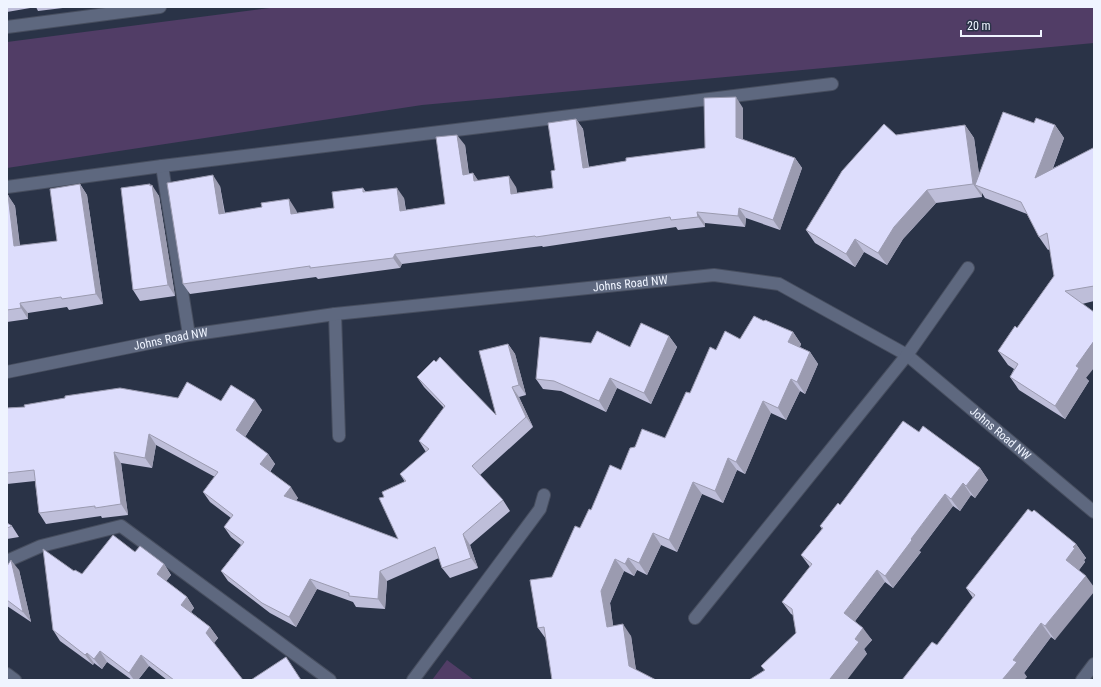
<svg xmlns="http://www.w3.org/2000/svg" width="1101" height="687" font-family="'Roboto Condensed',sans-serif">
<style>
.green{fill:#513d66}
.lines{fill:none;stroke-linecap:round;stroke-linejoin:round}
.minor-casing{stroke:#474e5f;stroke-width:14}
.minor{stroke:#5e687f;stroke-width:12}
.wall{fill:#bebed9}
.shaded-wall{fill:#9b9bb0}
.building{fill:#ddddfc;stroke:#9b9bb0}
.labels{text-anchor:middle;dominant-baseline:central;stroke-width:4;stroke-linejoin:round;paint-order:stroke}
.street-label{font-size:12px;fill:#eff4ff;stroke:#2a3347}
</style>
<rect width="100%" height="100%" fill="#2a3347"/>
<path class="green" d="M277,7H1094V43L422,105L7,168V42Z
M447,660L474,680H432Z"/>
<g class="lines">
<g class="minor-casing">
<g id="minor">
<path d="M7,27L160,7"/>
<path d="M162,166L189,335"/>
<path d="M7,187L162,166L832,84"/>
<path d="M335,314L339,436"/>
<path id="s1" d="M7,372L189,335L335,314L714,275L779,284L907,355L1094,512"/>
<path d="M7,561L41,546L121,526L330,680"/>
<path d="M695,618L907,355L968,268"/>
<path d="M7,674L15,680"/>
<path d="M413,680L540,509L544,495"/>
<path d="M1082,680L1094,664"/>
</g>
</g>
<use href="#minor" class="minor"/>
</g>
<path class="wall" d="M7,7H71L38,11L36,7L7,12Z
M743,108V140L795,158L802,168L780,230L746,218L745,227L705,223V227L678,230L676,227L543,247L542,246L402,264L400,268L318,279L316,277L190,294L183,284L220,186L225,213L296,210L297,213L334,208L363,188L366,192L404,198L406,210L445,204L465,145L469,174L473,173L478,181L516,187L517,193L553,188L555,170L576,119L583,129L589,167L705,148Z
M1034,123L1055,125L1064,138L1053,168L1094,150V301L1082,304L1086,378L1089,381L1065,419L1019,390L1010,377L1014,369L1008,365L998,351L1017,328L1054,276L1050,249L1048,250L1039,237L1027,214L985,198L982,193V197L936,203L903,239L887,265L864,252L855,267L815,243L806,230L896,135L965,125L974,138L979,175Z
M80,184L87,195L103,304L69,310L67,307L28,313V319L7,322V195L15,206L20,246L57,241Z
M151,186L159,196L175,296L140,301L133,290Z
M764,321L793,332L801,344L800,347L810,352L818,364L805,394L800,391L786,420L771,413L745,474L737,470L723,503L702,494L677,552L661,545L647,575L637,570L634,576L624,571L610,603L613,626L631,636L636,670L546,639L538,628L552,577L580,528L591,510L621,470L665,438L690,393L716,350L740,339Z
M669,336L677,347L651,404L617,388L606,412L561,391L543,389L536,379L630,347Z
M508,344L515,354L526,395L519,397L533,427L480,475L503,500L510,511L470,545L478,568L450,578L442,568L439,558L387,581L385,609L356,607L353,602L317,589L296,627L270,613L228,581L221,571L241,545L231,537L224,527L231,518L210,502L203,492L215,477L156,445L152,468L121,463L128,515L102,518L101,516L46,524L39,513L35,481L7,484V408L178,398L221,401L262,410L245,437L268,454L275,464L270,472L298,498L295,501L398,539L384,497L405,482L400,474L426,452L419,441L444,408L424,387L417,377L496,415Z
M919,432L980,468L988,480L975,498L971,495L960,511L953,506L919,551L921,552L893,588L885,582L855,621L872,640L864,649L867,654L764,670L761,666L796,633L793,615L791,614L782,602L810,567L801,555L822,529L820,526L840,505Z
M7,520L8,524L12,526L19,537L7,539Z
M1076,544L1086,558L1084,560L1085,562L1079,570L1055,640L1051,637L1024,673L1027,677L937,645L973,598L966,588Z
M135,552L164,564L171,575L166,581L187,597L194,608L191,612L210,627L218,638L214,643L243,680H167L149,666L138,680H132L107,662L102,669L94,663L93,665L60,641L53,630L74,571L82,574Z
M7,566L19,570L31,622L7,606Z"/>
<path class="shaded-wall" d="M736,97L743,108V148L736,137Z
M576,119L583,129L590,179L583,168Z
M965,125L974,138L981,187L975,185L982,193V197L973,184Z
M1055,125L1064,138L1044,191L1035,178Z
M457,135L465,145L470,185L463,175Z
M795,158L802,168L780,230L773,220Z
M473,173L480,183L474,181Z
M213,175L220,186L226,224L219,214Z
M509,176L516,187L519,204L511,194Z
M80,184L87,195L103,304L96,294Z
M150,184L152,187V185L159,196L175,296L168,285Z
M397,188L404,198L407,221L400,211Z
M927,190L936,203L903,239L887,265L878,253L894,227Z
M8,195L15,206L21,257L14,246Z
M289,199L296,210L298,224L291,214Z
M739,208L746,218L745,227L738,216Z
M697,212L705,223V227L698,217Z
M855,239L864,252L855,267L846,254Z
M395,254L402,264L400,268L393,258Z
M20,303L28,313V319L21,308Z
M793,332L801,344L797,354L788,342Z
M669,336L677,347L651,404L644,393Z
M1094,341V368L1086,378L1089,381L1065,419L1055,406L1076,366Z
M508,344L515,354L526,395L519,385Z
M810,352L818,364L805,394L797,382Z
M610,378L617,388L606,412L599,401Z
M791,379L800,391L786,420L778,408Z
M512,387L519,397L533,427L526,417Z
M255,400L262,410L243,440L236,430Z
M763,401L771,413L745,474L736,462Z
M149,434L156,445L152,468L145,458Z
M114,452L121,463L128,515L121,504Z
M268,454L275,464L267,475L260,464Z
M728,458L737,470L723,503L715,491Z
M980,468L988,480L975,498L966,486Z
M693,482L702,494L677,552L669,540Z
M963,483L971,495L960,511L951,499Z
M291,487L298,498L291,507L284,496Z
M945,494L953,506L919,551L921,552L893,588L885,576L911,539Z
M653,533L661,545L647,575L639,563Z
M463,534L470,545L478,568L471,558Z
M1076,544L1086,558L1084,560L1085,562L1076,574L1066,560L1073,547Z
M628,558L637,570L634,576L625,564Z
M615,559L624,571L610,603L615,639L607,627L601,591Z
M11,560L19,570L31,622L23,612Z
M164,564L171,575L164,584L157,574Z
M877,570L885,582L852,625L844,613Z
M380,571L387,581L385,609L378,599Z
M1086,576L1094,587V592L1055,640L1045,626Z
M310,579L317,589L296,627L289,617Z
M187,597L194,608L188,616L181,605Z
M1041,623L1051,637L1024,673L1027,677L1024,680H1002L1013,660Z
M623,624L631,636L637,678L629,666Z
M210,627L218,638L213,644L206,633Z
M863,628L872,640L864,649L867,654L847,680H831L830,679L855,639Z
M100,651L107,662L102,669L94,659Z
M87,653L94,663L93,665L85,655Z
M141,655L149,666L138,680H134L129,673Z"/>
<path class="building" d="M736,97V137L795,158L773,220L739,208L738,216L697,212L698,217L671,220L670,217L536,237L535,236L395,254L393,258L310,268V266L183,284L167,183L213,175L219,214L262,207L261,203L289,199L291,214L334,208L332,192L363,188V192L397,188L400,211L445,204L436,137L457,135L463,175L473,173L474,181L509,176L511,194L553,188L551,171L555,170L548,123L576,119L583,168L626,161V158L705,148L704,98Z
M1003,112L1034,123L1036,118L1055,125L1035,178L1093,148L1094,150V286L1065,291L1094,312V341L1076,366L1079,368L1055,406L1010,377L1018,364L998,351L1015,326L1017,328L1054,276L1047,233L1039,237L1021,202L975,185Z
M884,124L896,135L965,125L973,184L927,190L894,227L878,253L855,239L846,254L806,230L842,171Z
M80,184L96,294L62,299L61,297L20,303L21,308L7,310V195H8L14,246L57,241L50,189Z
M150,184V186L152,185L168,285L133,290L121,188Z
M754,316L764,321L765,320L793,332L788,342L810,352L797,382L791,379L778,408L763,401L736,462L728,458L715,491L693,482L669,540L653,533L639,563L628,558L625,564L615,559L601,591L607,627L623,624L629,666L656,680H552L544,627L538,628L530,580L552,577L575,526L580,528L589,509L591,510L610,465L621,470L630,448L635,447L642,429L665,438L686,392L690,393L710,347L716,350L725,331L740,339Z
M641,323L669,336L644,393L610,378L599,401L554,381L536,379L540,337L591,343L597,331L630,347Z
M508,344L519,385L512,387L526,417L472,466L503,500L463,534L471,558L442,568L435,547L380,571L378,599L349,596V593L310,579L289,617L262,603L221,571L244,542L224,527L233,515L203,492L218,472L149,434L145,458L114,452L121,504L95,508V506L39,513L34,470L7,473V408L25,407L24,405L65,398V396L120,388L178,398L187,382L221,401L231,385L255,400L236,430L268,454L260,464L291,487L284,496L398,539L379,498L384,497L382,492L406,481L400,474L429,449L419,441L445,406L417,377L434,360L436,362L440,357L496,415L479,351Z
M903,421L919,432L923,426L980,468L966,486L963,483L951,499L945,494L911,539L912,540L885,576L877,570L844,613L863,628L855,639L859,642L830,679L831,680H749L765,670L761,666L796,633L792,609L782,602L812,564L801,555L823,528L820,526L838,503L840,505Z
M1028,509L1032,512L1034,510L1076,544L1073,547L1075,548L1066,560L1086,576L1045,626L1041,623L1013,660L1017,662L1002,680H902L932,642L937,645L975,595L966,588Z
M7,523L12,526L7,528Z
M113,535L135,552L140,546L164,564L157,574L187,597L181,605L210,627L206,633L243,680H174L141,655L129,673L100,651L94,659L87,653L85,655L53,630L43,549L74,571L75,570L82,574Z
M11,560L23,612L7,600V566Z
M286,657L301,680H251Z"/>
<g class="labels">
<g class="street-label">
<text stroke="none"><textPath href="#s1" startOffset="630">Johns Road NW</textPath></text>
<text stroke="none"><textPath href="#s1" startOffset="167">Johns Road NW</textPath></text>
<text stroke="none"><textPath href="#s1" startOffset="1048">Johns Road NW</textPath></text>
</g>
</g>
<rect width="1101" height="687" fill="none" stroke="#eff4ff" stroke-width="16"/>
<path d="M961 30v6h80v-6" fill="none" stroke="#eff4ff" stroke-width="2"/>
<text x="967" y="30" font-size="12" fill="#eff4ff" stroke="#2a3347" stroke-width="3" paint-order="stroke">20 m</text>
</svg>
